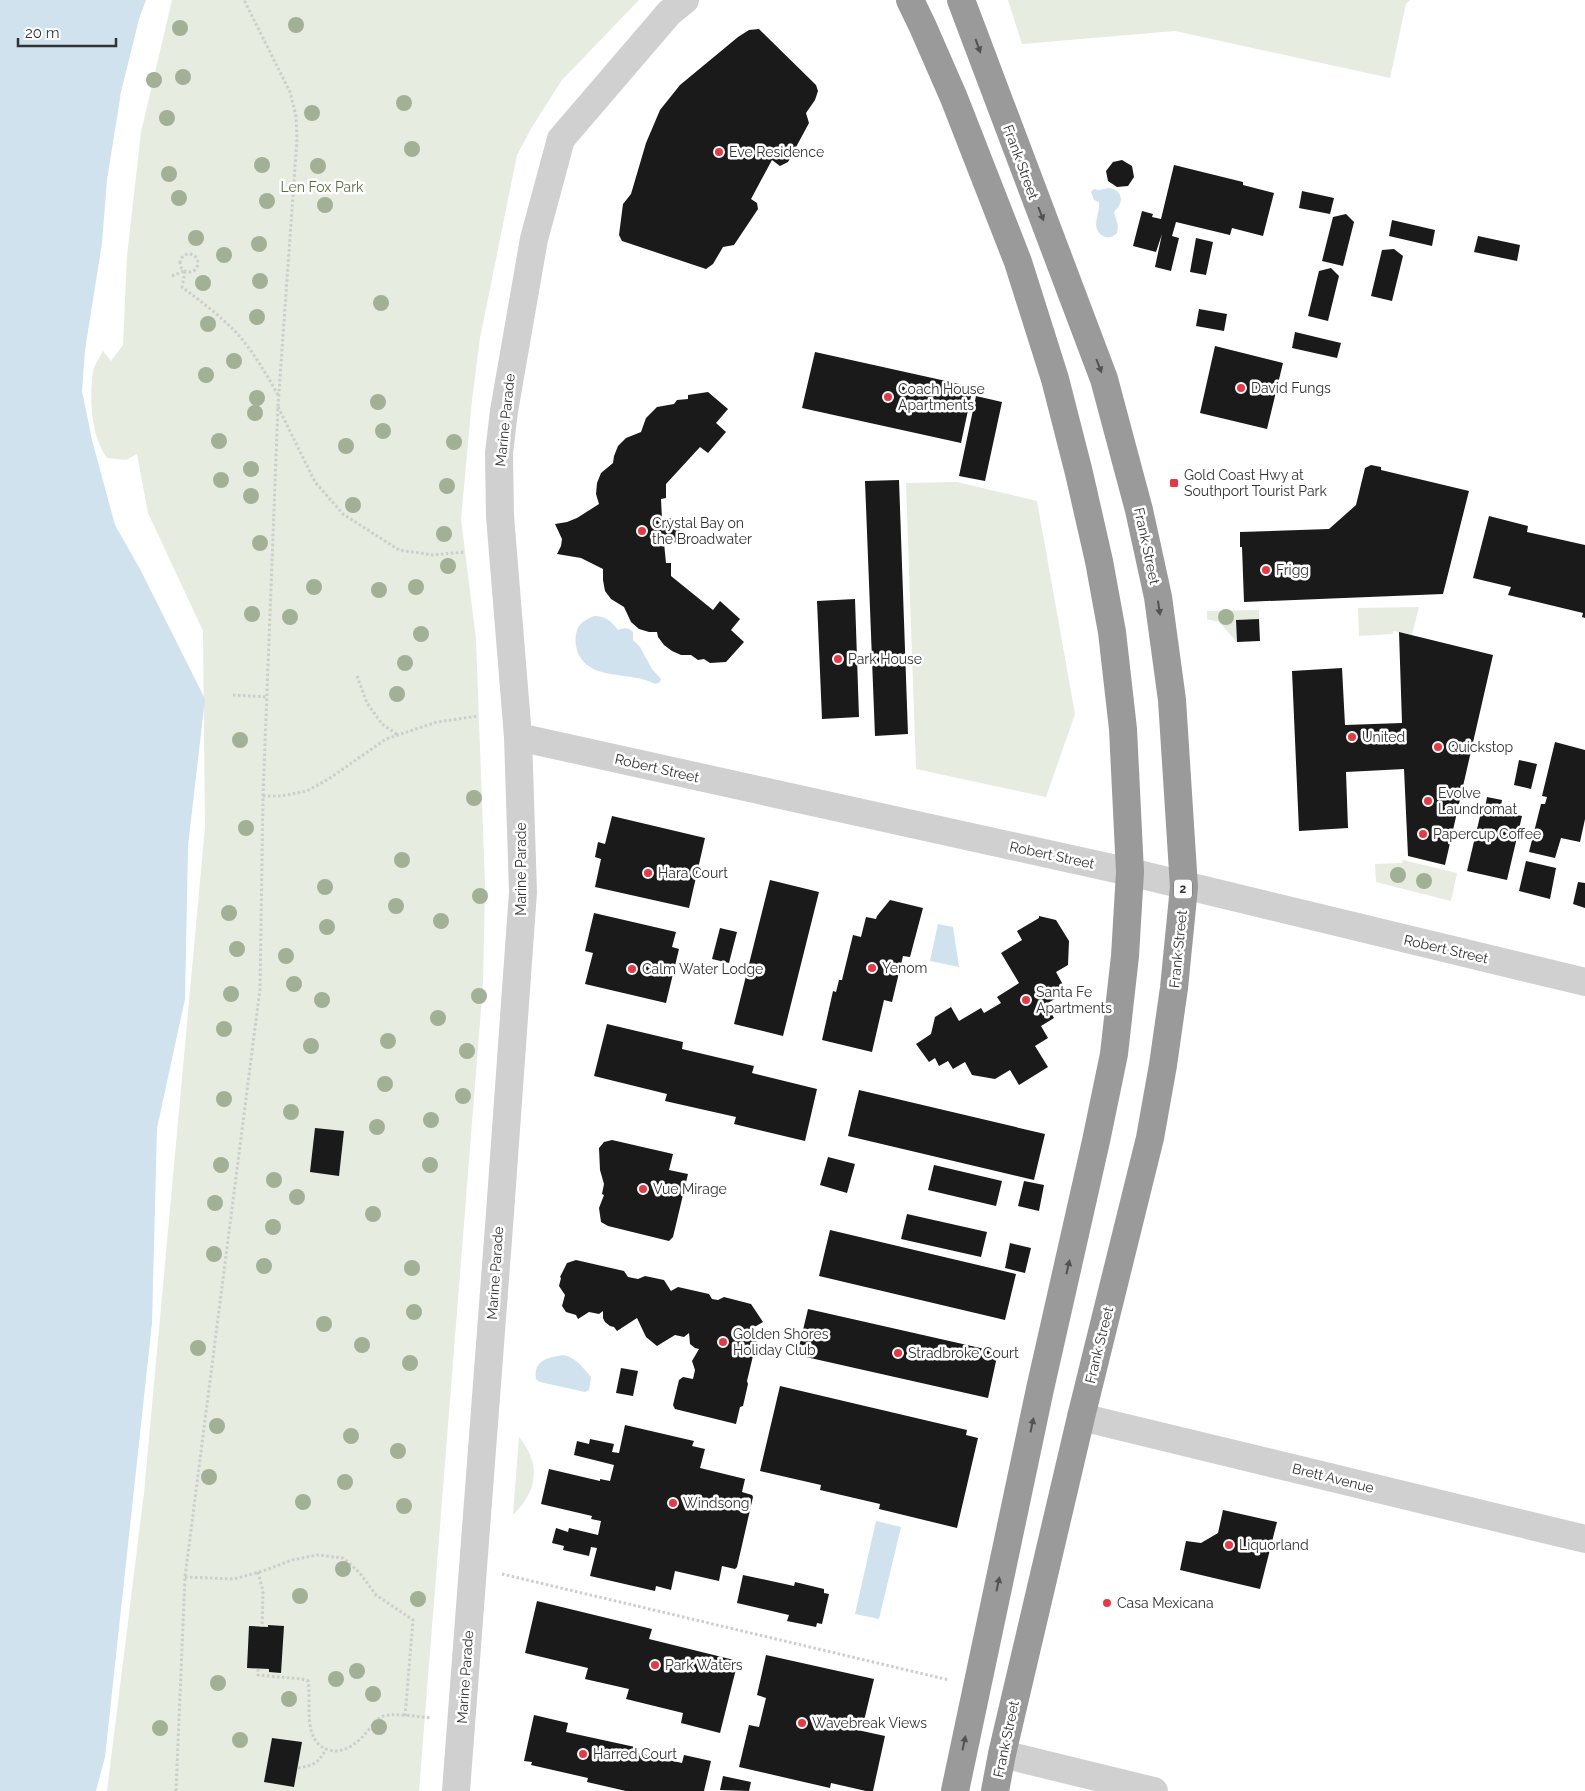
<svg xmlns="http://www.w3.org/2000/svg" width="1585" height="1791" font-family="Raleway,sans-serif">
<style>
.green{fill:#e6ecdf}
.water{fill:#cfe2ee}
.building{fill:#1a1a1a}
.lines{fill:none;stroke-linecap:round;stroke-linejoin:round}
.path{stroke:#cdcdcd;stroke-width:3;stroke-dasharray:2.5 2.5;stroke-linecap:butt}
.minor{stroke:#d0d0d0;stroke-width:28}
.highway{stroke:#9a9a9a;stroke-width:28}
.tree{fill:#a2b095}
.oneway{fill:#525252}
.poi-dot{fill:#e63946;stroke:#fff;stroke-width:2}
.labels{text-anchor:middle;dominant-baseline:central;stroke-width:5;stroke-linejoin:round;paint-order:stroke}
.shield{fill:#fff;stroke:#707070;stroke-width:1}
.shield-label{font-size:12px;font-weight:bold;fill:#333}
.poi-label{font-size:14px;fill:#333;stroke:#fff;text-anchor:start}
.street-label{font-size:14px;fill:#333;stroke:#fff}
.park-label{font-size:14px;fill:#56703f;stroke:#fff}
</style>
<rect width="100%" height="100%" fill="#fff"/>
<path class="green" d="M172,0H639L562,80L532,127L517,155L480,338L472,400L461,519L476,639L485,885L483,984L419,1791H107L144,1493L205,827L203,631L148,513L137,454L126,460L107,458C91,436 89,399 93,372C94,365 100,357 103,351L111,361L123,345L127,256L141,132Z
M1008,0H1410L1406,4L1390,78L1175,31L1022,44Z
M957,482L1037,501L1075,714L1046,797L916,769L906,483Z
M1419,607L1412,635L1393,631V634L1359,636L1358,608Z
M1259,610V619L1236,620L1237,642L1219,622L1207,619V611Z
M1403,860L1457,873L1451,901L1376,882L1375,864L1402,863Z
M519,1437C542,1465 537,1491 513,1515Z"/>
<path class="water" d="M0,0H146L139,19L121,92L107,180L102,243L85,350L82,391L92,440L115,525L140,569L205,699L188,846L185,999L157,1128L152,1323L105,1757L96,1791H0Z
M1109,188C1118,189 1124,196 1119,206C1118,208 1115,210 1114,212L1118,226L1117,233C1113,237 1108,239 1103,236C1089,227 1101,213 1099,202L1094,200L1091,192L1094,189L1099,190Z
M594,616C606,616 611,621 618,630C624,628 628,627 633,632V640L640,647L652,669L661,679L660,682L655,684C631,670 588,683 577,650C575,643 575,637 577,630C580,622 587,619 594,616Z
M938,924L953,927L959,967L930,961Z
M564,1355C577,1358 583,1368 591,1377L589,1390L585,1392L540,1382L536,1379C533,1360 549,1357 564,1355Z
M876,1521L901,1527L879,1619L855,1614Z"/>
<path class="building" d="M759,29L816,85L818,91L815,100L806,113L809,123L788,162L780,166L772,160L751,199L757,203L758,209L734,245L723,247L713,264L706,269L622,241L619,235L623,204L631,194L646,143L660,110L680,85L738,37L749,30Z
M1122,160L1132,166L1134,177L1128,186L1117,187L1108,181L1106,171L1113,162Z
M1174,165L1243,182V185L1274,193L1263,236L1232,228L1230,235L1176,222L1172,236L1179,238L1171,271L1155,267L1162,234L1156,252L1133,246L1142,211L1153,214L1152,217L1161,219Z
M1302,191L1334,198L1330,214L1299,208Z
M1346,214L1354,222L1343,266L1322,261L1333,217Z
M1392,220L1435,230L1432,246L1389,236Z
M1478,236L1520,245L1517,261L1474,252Z
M1196,238L1213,242L1206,275L1190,272Z
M1394,249L1403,256L1392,301L1371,296L1382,250Z
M1331,268L1339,276L1328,321L1308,316L1319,271Z
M1199,309L1227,314L1224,331L1196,326Z
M1295,332L1341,343L1337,358L1292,348Z
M1215,346L1283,363L1267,429L1200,413Z
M815,352L973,387L961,443L802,408Z
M708,392L728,409L716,423L726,432L708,453L700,447L666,484V498L661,499L662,519L679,518L680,542L664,543L666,563H671V576L713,610L720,601L740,619L731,630L744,642L726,662L710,663L704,659L698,660L691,655H681L672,651L664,645L658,637L657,632H649L639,629L631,622L624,607L611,599L605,591L603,580V569L581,558L557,554L561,546L562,539L555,524L567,522L577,518L599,504L596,494L597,483L601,473L613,463L614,456L618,446L626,438L641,432L646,418L657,407L674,404L677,400L688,399V395Z
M976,396L1002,402L985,481L959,476Z
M1371,465L1381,467V470L1469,491L1443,594L1244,602L1242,547H1240V532L1329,529L1356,505L1365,468Z
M899,480L908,734L875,736L865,481Z
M1489,516L1528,526L1527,532L1585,545V618L1582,617L1583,613L1508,595L1511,587L1473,578Z
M855,599L859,717L822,719L817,601Z
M1259,619L1260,641L1237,642L1236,620Z
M1399,632L1493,655L1445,865L1408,856L1404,769L1346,772L1348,828L1299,831L1292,671L1342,668L1345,725L1402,723Z
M1555,742L1585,750V819L1580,842L1561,838L1555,858L1529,852L1541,804H1545L1547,797L1542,796Z
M1519,760L1537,764L1531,789L1514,785Z
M1487,797L1502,800L1500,812L1522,816L1507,880L1467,871L1482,808H1485Z
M612,816L705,838L689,908L595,887L601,859L595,857L598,842L605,844Z
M1526,861L1556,868L1550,899L1519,891Z
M770,880L819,892L783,1036L734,1024Z
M1578,882L1585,883V908L1573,904Z
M890,900L923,908L910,957L903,956L892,1002L884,1000L872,1052L822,1040L833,991L836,992L839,980H842L853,935L861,937L866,917L876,919L877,916Z
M594,913L676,932L672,947L679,949L666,1003L585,984L593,953L585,951Z
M1039,916L1056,920L1069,941L1068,965L1056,972L1067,992L1046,1004L1054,1018L1041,1026L1048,1038L1035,1046L1048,1067L1019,1085L1010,1070L995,1079L972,1075L965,1062L953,1069L948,1061L939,1066L935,1058L929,1062L916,1044L931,1034L935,1017L951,1007L959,1021L981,1008L984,1013L1001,1003L997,997L1019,983L1001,953L1022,940L1017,931L1039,918Z
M720,928L737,932L729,963L712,959Z
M607,1024L683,1042L682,1049L754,1066L752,1073L817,1089L805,1141L734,1124L736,1117L665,1101L667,1094L594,1076Z
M859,1090L1045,1134L1034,1180L848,1136Z
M315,1128L344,1131L339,1176L310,1172Z
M612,1140L673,1154L669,1170L688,1174L673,1237L669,1241L608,1226L601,1222L599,1208L604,1195L602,1194L604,1184L600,1170L599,1148L604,1142Z
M828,1157L855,1164L847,1193L820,1185Z
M934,1165L1002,1181L996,1206L928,1190Z
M1024,1181L1044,1185L1039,1211L1018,1206Z
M907,1214L987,1232L981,1257L901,1239Z
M830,1230L1016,1274L1005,1320L819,1276Z
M1010,1243L1031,1248L1025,1273L1005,1268Z
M576,1260L624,1271L628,1277L638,1279L645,1276L664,1280L671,1291L678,1287L709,1294L712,1299L718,1300L724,1297L751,1304L763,1322L751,1329L757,1339L747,1381L748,1384L743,1406L740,1407L736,1424L675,1409L673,1405L679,1380L683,1377L693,1379L695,1370L692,1361L699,1349L695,1348L690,1344L689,1333L684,1337L675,1335L657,1346L646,1337L637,1318L617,1331L614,1327L610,1326L605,1322L603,1318V1311L599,1314L589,1312L578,1319L576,1315L566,1312L562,1306L565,1295L559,1286L561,1278L560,1277L567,1263Z
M808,1309L998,1352L988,1398L797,1355Z
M621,1368L638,1371L633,1396L616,1393Z
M780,1386L967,1430L966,1435L978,1438L957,1528L879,1509L880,1504L820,1490L821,1485L760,1471Z
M625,1425L694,1441L692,1446L705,1449L700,1468L745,1479L742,1492L752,1495L753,1497L737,1567L735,1569L722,1566L719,1581L675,1571L671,1590L656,1586L655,1591L590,1576L597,1548L591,1547L589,1556L563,1550L564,1546L552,1543L556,1528L568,1532L569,1528L598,1535L601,1521L591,1519L592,1516L541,1504L549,1469L600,1481V1479L610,1481L614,1465L574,1455L577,1441L589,1444L590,1439L614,1444L612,1452L619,1453Z
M1223,1510L1277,1522L1260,1589L1180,1570L1186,1541L1201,1543L1218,1533Z
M743,1575L794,1586L795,1582L824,1589V1593L829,1594L822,1624L817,1623L816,1627L787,1621L789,1615L737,1603Z
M537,1601L652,1629L649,1639L738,1661L720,1733L681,1723L683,1713L626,1699L629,1689L585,1679L588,1668L525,1653Z
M268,1625L284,1626L281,1673L269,1672V1669L247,1668L249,1626L268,1627Z
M766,1655L874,1679L863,1725L845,1721L844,1727L885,1736L873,1791H866L831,1783L830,1788L739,1767L749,1725L759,1727L766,1698L757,1695Z
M534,1715L568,1723L566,1732L635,1747L634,1752L682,1763L684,1755L711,1761L704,1791H626L587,1782L588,1778L531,1765L532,1762L524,1761Z
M272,1738L302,1742L294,1787L264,1782Z
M723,1776L751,1782L749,1791L720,1790Z"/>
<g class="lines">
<path class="path" d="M180 263a9 9 0 1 1 18 0a9 9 0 1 1-18 0Z
M185,271L182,287C204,304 228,321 245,343C258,360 268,377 278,395
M172,276L184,271
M278,407L315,482L343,514L399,550L433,555L465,552
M357,676L367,703L382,724L398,735
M233,695L267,697
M263,796H281L307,791L330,778L386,739L437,722L478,716
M258,1572L263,1591L262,1627
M502,1574L949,1680
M185,1577L234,1579L263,1571L292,1560L317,1555L343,1558L359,1572L376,1595L413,1620L405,1716
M258,1669V1675L302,1679L308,1681C312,1702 301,1742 329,1750C338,1753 347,1749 354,1744C365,1737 372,1723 381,1717C390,1712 420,1717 431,1718
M298,1768C314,1765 318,1764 326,1749
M176,1791L185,1577L260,989L263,796L278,406L297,139L296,116L290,92L244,0"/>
<path class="minor" d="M518,737L1130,872L1585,982
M1081,1417L1585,1539
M1002,1754L1154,1791
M456,1791L500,1213L523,892L518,737L500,516L499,453L504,411L534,239L561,139L669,13L685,0"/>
<path class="highway" d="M910,0L923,27L954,98L1018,262L1055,379L1079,473L1099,561L1112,632L1123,729L1130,872L1125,956L1114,1054L1096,1141L1040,1389L955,1791
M961,0L1104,379L1139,510L1158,597L1172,700L1184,887L1174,988L1163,1065L1150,1138L1081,1417L1002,1754L995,1791"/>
</g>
<g class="tree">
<circle cx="296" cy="25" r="8"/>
<circle cx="180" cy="28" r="8"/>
<circle cx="183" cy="77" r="8"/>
<circle cx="154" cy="80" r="8"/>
<circle cx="404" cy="103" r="8"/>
<circle cx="312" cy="113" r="8"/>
<circle cx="167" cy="118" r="8"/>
<circle cx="412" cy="149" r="8"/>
<circle cx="262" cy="165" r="8"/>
<circle cx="318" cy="166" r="8"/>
<circle cx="169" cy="174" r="8"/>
<circle cx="179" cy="198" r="8"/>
<circle cx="267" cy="201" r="8"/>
<circle cx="325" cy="205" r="8"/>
<circle cx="196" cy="238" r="8"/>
<circle cx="259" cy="244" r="8"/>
<circle cx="224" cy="255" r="8"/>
<circle cx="260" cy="281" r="8"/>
<circle cx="203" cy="283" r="8"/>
<circle cx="381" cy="303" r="8"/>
<circle cx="257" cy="317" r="8"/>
<circle cx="208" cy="324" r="8"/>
<circle cx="234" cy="361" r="8"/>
<circle cx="206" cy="375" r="8"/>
<circle cx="257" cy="398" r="8"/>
<circle cx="378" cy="402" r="8"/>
<circle cx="255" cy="413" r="8"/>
<circle cx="383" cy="431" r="8"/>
<circle cx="219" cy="441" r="8"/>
<circle cx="454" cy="442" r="8"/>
<circle cx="346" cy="446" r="8"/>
<circle cx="251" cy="469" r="8"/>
<circle cx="221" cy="480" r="8"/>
<circle cx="447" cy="486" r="8"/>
<circle cx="251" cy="496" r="8"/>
<circle cx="353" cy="505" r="8"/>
<circle cx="444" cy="534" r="8"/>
<circle cx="260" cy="543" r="8"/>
<circle cx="448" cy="566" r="8"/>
<circle cx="314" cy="587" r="8"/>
<circle cx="416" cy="587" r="8"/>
<circle cx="379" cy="590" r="8"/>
<circle cx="252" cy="614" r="8"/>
<circle cx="290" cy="617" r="8"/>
<circle cx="1226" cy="617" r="8"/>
<circle cx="421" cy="634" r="8"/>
<circle cx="405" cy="663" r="8"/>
<circle cx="397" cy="694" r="8"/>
<circle cx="240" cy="740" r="8"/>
<circle cx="474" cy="798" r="8"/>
<circle cx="246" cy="828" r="8"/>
<circle cx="402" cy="860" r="8"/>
<circle cx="1398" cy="875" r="8"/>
<circle cx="1424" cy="881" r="8"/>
<circle cx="325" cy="887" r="8"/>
<circle cx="480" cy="896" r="8"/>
<circle cx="396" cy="906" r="8"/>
<circle cx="229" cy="913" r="8"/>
<circle cx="441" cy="921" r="8"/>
<circle cx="327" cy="927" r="8"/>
<circle cx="237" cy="949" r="8"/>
<circle cx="286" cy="956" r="8"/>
<circle cx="294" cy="984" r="8"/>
<circle cx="231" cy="994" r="8"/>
<circle cx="479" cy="996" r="8"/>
<circle cx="322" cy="1000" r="8"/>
<circle cx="438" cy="1018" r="8"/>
<circle cx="224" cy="1029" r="8"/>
<circle cx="388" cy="1041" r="8"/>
<circle cx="311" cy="1046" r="8"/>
<circle cx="467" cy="1051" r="8"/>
<circle cx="385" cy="1084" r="8"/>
<circle cx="463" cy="1096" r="8"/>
<circle cx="224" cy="1099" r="8"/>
<circle cx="291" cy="1112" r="8"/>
<circle cx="431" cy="1120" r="8"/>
<circle cx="377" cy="1127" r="8"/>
<circle cx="221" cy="1165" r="8"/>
<circle cx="430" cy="1165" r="8"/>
<circle cx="274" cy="1180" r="8"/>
<circle cx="297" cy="1197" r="8"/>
<circle cx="215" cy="1203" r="8"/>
<circle cx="373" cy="1214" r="8"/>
<circle cx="273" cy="1227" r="8"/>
<circle cx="214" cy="1254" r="8"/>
<circle cx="264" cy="1266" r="8"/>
<circle cx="412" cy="1268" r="8"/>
<circle cx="414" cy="1312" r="8"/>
<circle cx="324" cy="1324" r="8"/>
<circle cx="362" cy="1345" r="8"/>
<circle cx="198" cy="1348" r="8"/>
<circle cx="410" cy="1363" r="8"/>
<circle cx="217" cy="1426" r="8"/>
<circle cx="351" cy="1436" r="8"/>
<circle cx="398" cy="1451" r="8"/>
<circle cx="209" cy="1477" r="8"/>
<circle cx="345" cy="1482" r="8"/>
<circle cx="303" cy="1502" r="8"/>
<circle cx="404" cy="1506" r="8"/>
<circle cx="343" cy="1569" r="8"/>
<circle cx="300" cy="1596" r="8"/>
<circle cx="418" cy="1599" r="8"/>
<circle cx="357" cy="1671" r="8"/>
<circle cx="336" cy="1679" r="8"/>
<circle cx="218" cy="1683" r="8"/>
<circle cx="373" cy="1694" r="8"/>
<circle cx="289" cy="1699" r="8"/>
<circle cx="379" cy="1727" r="8"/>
<circle cx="160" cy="1728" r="8"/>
<circle cx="240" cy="1740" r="8"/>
</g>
<defs><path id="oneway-solid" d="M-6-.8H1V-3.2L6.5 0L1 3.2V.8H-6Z" transform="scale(1.25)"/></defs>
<g class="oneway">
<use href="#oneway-solid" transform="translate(978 46) rotate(70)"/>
<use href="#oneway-solid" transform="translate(1041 214) rotate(69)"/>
<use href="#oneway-solid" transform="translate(1099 366) rotate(69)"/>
<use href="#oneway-solid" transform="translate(1159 608) rotate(82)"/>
<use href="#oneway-solid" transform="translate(1068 1267) rotate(-77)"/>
<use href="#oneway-solid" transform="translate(1032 1425) rotate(-78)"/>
<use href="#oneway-solid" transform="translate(998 1584) rotate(-78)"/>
<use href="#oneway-solid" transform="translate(964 1743) rotate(-78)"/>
</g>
<g class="poi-dot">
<circle cx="719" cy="152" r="5"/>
<circle cx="1241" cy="388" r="5"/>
<circle cx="888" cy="397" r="5"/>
<rect x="1169" y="478" width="10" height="10" rx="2.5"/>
<circle cx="642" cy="531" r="5"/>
<circle cx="1266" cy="570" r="5"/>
<circle cx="838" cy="659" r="5"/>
<circle cx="1352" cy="737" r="5"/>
<circle cx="1438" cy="747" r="5"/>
<circle cx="1428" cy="801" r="5"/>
<circle cx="1423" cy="834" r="5"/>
<circle cx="648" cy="873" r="5"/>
<circle cx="872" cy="968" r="5"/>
<circle cx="632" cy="969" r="5"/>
<circle cx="1026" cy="1000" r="5"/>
<circle cx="643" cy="1189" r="5"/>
<circle cx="723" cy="1342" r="5"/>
<circle cx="898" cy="1353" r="5"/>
<circle cx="673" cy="1503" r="5"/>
<circle cx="1229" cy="1545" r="5"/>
<circle cx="1107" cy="1603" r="5"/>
<circle cx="655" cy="1665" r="5"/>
<circle cx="802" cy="1723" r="5"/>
<circle cx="583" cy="1754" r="5"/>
</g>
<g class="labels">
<rect class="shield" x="1174" y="879.5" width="18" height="19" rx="4"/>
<g class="shield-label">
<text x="1183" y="889">2</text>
</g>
<g class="poi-label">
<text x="729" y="152">Eve Residence</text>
<text x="1251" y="388">David Fungs</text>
<text x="898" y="389">Coach House<tspan x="898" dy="16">Apartments</tspan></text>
<text x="1184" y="475">Gold Coast Hwy at<tspan x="1184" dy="16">Southport Tourist Park</tspan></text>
<text x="652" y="523">Crystal Bay on<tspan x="652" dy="16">the Broadwater</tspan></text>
<text x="1276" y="570">Frigg</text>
<text x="848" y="659">Park House</text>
<text x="1362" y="737">United</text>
<text x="1448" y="747">Quickstop</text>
<text x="1438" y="793">Evolve<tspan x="1438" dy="16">Laundromat</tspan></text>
<text x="1433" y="834">Papercup Coffee</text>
<text x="658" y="873">Hara Court</text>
<text x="882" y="968">Yenom</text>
<text x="642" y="969">Calm Water Lodge</text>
<text x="1036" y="992">Santa Fe<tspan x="1036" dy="16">Apartments</tspan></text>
<text x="653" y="1189">Vue Mirage</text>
<text x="733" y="1334">Golden Shores<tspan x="733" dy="16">Holiday Club</tspan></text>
<text x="908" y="1353">Stradbroke Court</text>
<text x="683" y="1503">Windsong</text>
<text x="1239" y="1545">Liquorland</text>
<text x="1117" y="1603">Casa Mexicana</text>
<text x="665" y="1665">Park Waters</text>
<text x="812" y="1723">Wavebreak Views</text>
<text x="593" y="1754">Harred Court</text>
</g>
<g class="street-label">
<text transform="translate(1021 162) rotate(70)">Frank Street</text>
<text transform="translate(505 420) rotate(-84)">Marine Parade</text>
<text transform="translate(1147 546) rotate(78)">Frank Street</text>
<text transform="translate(657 768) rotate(13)">Robert Street</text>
<text transform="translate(1052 855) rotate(12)">Robert Street</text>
<text transform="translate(521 869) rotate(-90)">Marine Parade</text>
<text transform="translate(1178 949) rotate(-84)">Frank Street</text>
<text transform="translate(1446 949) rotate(13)">Robert Street</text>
<text transform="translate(495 1273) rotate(-86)">Marine Parade</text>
<text transform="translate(1099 1345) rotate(-76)">Frank Street</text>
<text transform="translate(1333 1478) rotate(14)">Brett Avenue</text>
<text transform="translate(465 1677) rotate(-86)">Marine Parade</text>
<text transform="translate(1006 1739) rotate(-78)">Frank Street</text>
</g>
<g class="park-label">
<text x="322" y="187">Len Fox Park</text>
</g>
</g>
<path d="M18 38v8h98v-8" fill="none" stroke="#333333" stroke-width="2.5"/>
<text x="25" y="38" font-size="15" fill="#333333" stroke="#ffffff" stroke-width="4" paint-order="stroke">20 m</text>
</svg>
